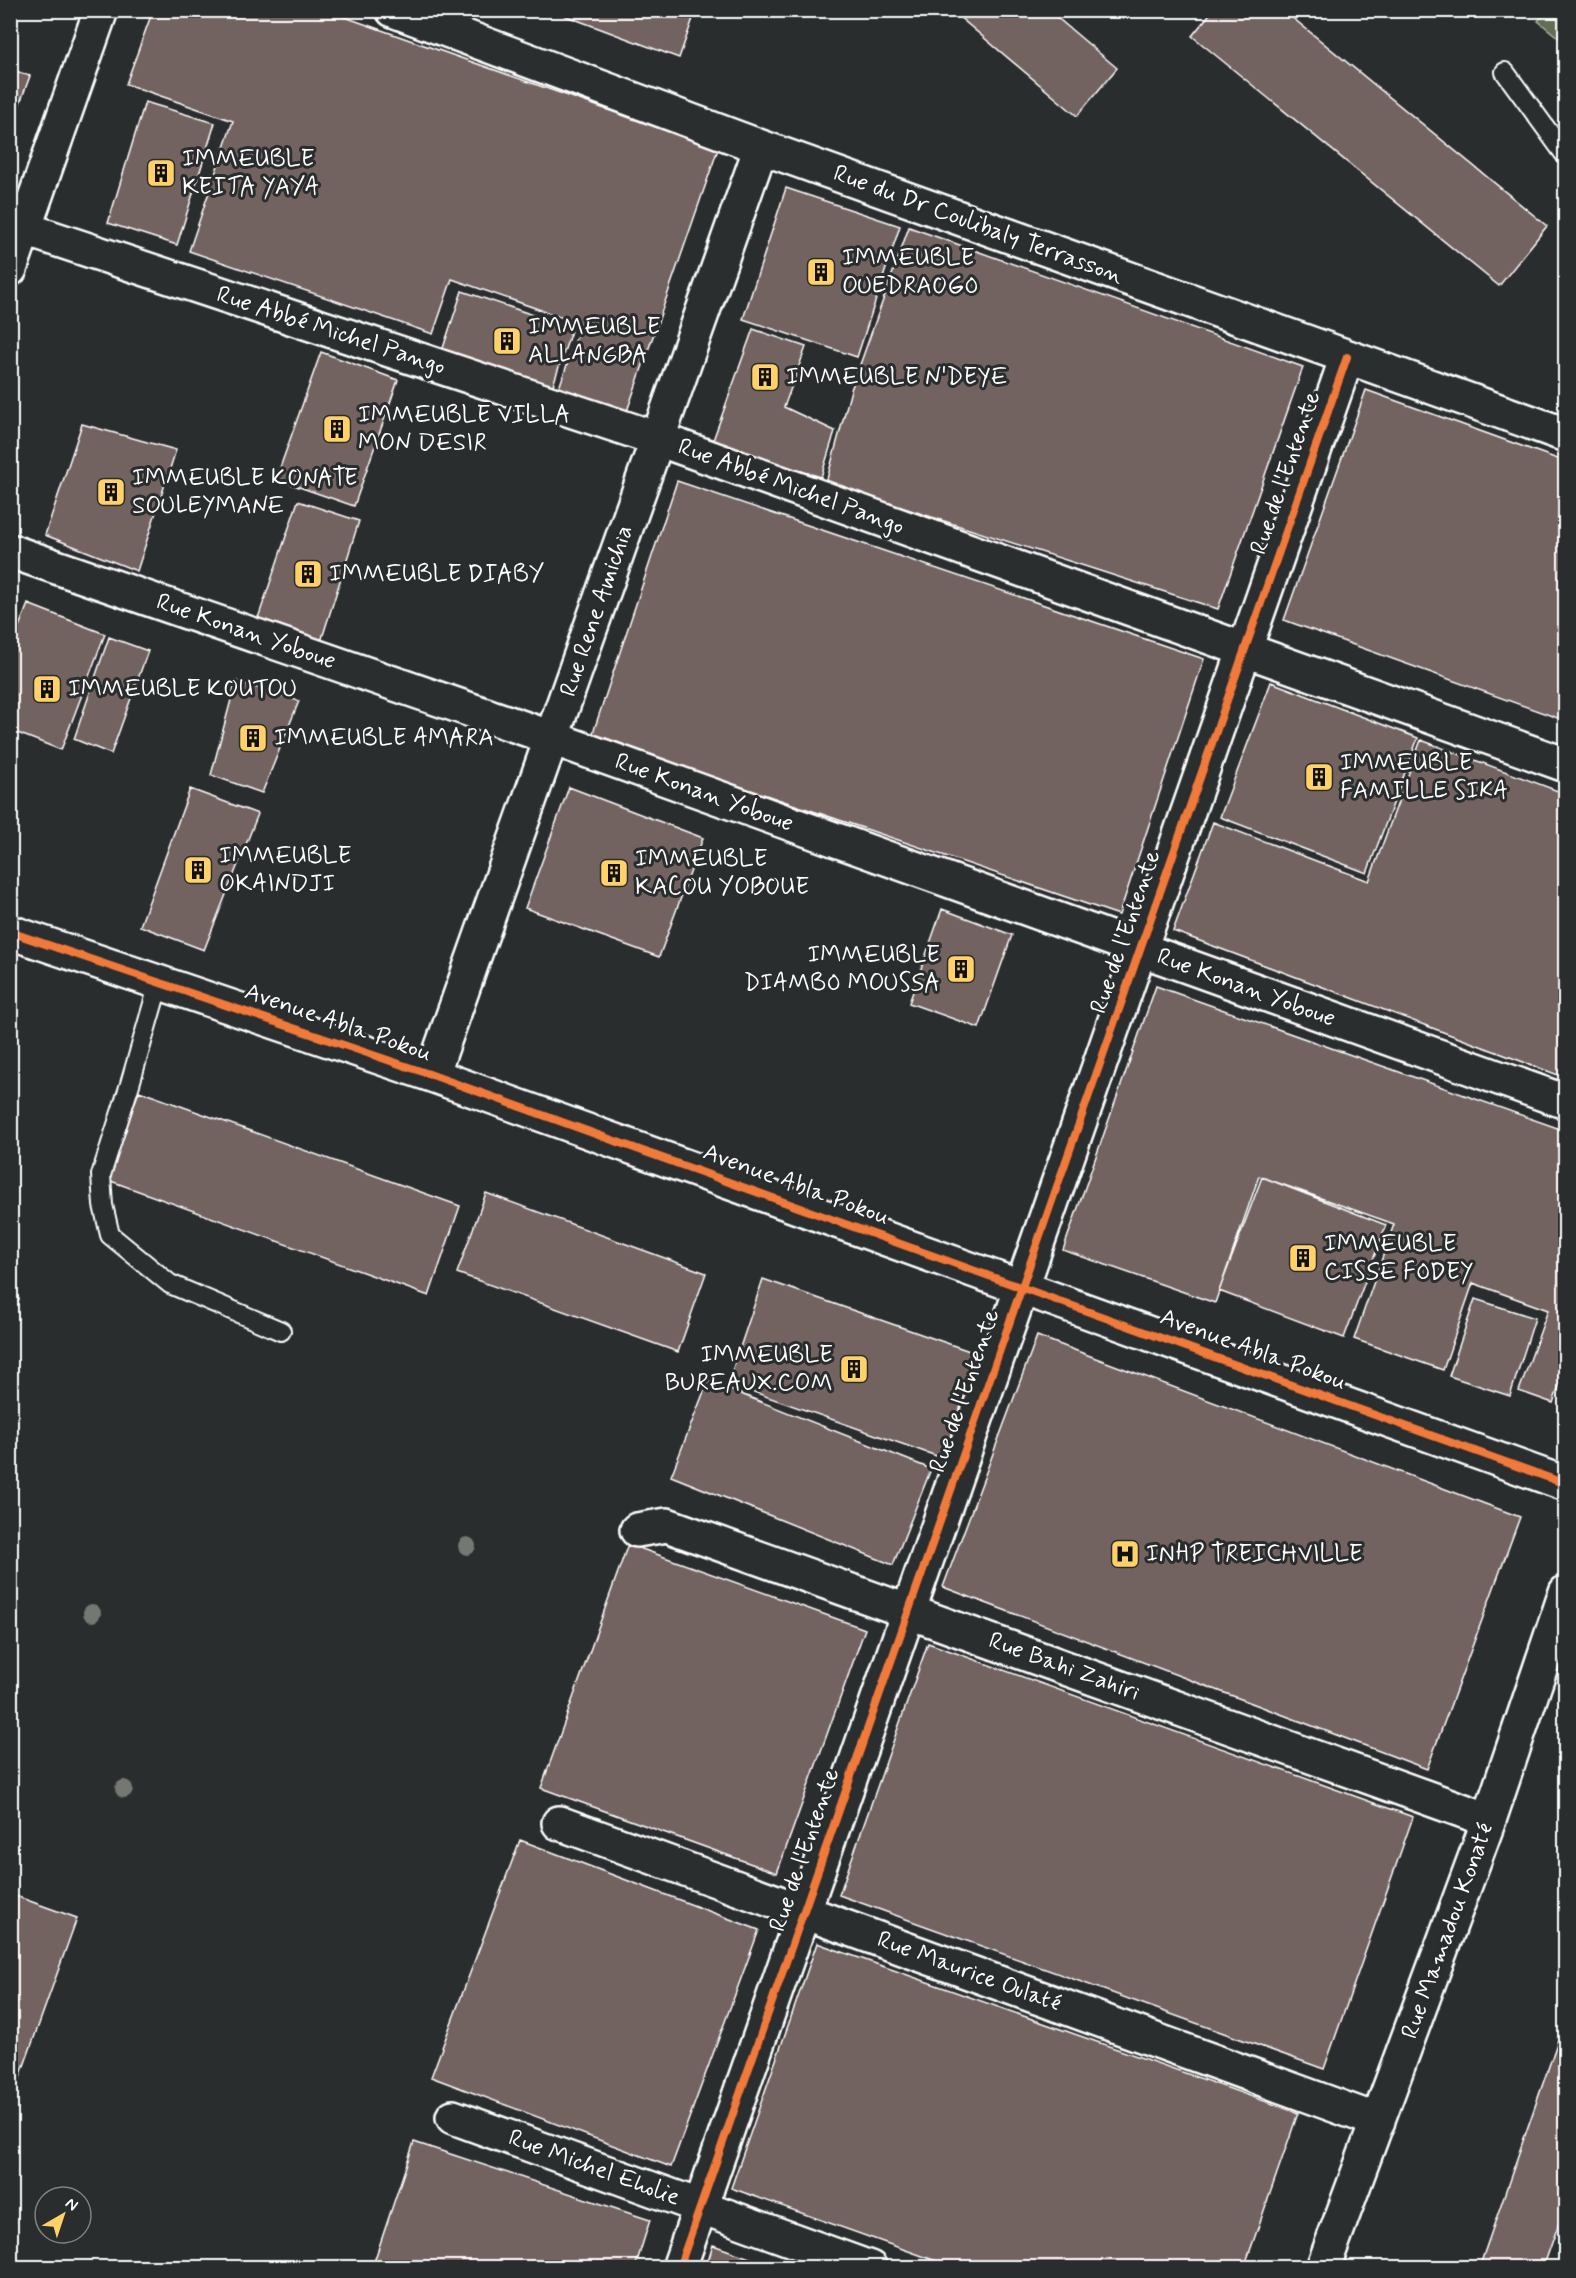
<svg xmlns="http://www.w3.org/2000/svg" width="1576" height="2278" font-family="Mynerve,sans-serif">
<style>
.green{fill:#626d54;stroke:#b0b6aa;stroke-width:1.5}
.building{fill:#736461;stroke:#fff;stroke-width:1.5}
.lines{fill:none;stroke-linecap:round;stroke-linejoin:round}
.lane-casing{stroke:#fff;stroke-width:22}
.street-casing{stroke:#fff;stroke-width:38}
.secondary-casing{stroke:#fff;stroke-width:38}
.lane{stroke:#2a2d2e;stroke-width:18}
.street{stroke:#2a2d2e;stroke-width:33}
.secondary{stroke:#2a2d2e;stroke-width:33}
.cycleway-casing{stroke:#2a2d2e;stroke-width:11}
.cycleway{stroke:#f17a3a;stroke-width:8}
.tree{fill:#747872}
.labels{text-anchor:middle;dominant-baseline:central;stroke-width:6;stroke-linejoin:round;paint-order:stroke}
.poi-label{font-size:24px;fill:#fff;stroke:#2a2d2e;text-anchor:start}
.street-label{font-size:24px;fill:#fff;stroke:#2a2d2e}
</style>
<rect width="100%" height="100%" fill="#2a2d2e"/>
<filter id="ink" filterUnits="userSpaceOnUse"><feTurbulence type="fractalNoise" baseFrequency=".0167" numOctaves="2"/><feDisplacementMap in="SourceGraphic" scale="12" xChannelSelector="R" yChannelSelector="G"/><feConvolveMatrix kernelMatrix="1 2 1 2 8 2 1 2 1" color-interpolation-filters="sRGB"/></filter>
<g filter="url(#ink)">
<path class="green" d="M1546,11H1565V43L1538,21Z"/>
<path class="building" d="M153,10H325L718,149L626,414L558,391L581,324L452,279L433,334L189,251L233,121L126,84Z
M550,10H696L679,58Z
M951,10H1048L1117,68L1077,116Z
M1213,10H1283L1547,226L1499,286L1192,36Z
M10,69L30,76L10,130Z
M145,102L215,123L177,245L108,223Z
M786,188L900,226L857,357L743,319Z
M909,227L1303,367L1218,609L826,483L851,390Z
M462,291L572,328L551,391L441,354Z
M753,329L806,347L784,407L835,431L821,477L712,443Z
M321,352L398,380L354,506L276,479Z
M1366,390L1566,462V721L1284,620Z
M82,424L176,450L137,571L45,535Z
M677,481L1204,659L1119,915L592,736Z
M298,501L359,521L318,651L255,627Z
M28,604L105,634L61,750L10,730V649Z
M109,637L148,651L111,754L74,739Z
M236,681L299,701L262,793L211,775Z
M1271,682L1418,738L1367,873L1220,817Z
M1421,740L1566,794V1078L1173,931L1213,822L1369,881Z
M569,787L703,838L659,957L525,908Z
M190,789L258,814L204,950L140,926Z
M942,909L1012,935L979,1028L909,1003Z
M1156,986L1566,1131V1366L1553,1403L1519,1391L1548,1310L1473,1283L1443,1370L1354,1339L1394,1224L1259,1176L1215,1303L1063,1250Z
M139,1091L460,1206L429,1296L108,1180Z
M1262,1177L1386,1225L1344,1338L1219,1291Z
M486,1193L706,1273L678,1352L457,1273Z
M763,1279L981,1355L945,1459L728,1383Z
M10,1296L19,1299L10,1321Z
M1475,1299L1535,1318L1510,1396L1449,1376Z
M1037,1336L1520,1517L1427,1769L943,1587Z
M708,1381L931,1469L893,1565L671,1476Z
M628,1544L865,1629L777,1873L541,1788Z
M928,1643L1413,1817L1324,2069L839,1895Z
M520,1840L759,1930L671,2167L431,2077Z
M10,1894L77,1918L10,2105Z
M817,1943L1298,2113L1244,2268H956L731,2188Z
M1566,2017V2203L1543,2268H1479Z
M414,2142L650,2220L635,2268H372Z
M713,2245L778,2268H706Z"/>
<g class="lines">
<g class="lane-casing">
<path id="lane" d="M1505,72L1566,156
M159,983L130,1084L101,1175L103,1205L110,1235L170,1284L281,1331"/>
</g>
<g class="street-casing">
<path id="street" d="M393,10L761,147L1566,435
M10,224L658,439L1566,765
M10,551L552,738L1566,1102
M10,932L432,1075L1566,1484
M432,1075L761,147
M637,1530L667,1525L1489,1820
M559,1823L1378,2121
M453,2117L870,2268
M679,2268L1347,357
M1323,2268L1489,1820L1566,1592"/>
</g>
<g class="secondary-casing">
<path id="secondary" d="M10,269L101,10"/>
</g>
<use href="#lane" class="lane"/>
<use href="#street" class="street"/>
<use href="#secondary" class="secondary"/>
<g class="cycleway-casing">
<path id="cycleway" d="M10,932L432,1075L1566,1484
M679,2268L1347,357"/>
</g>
<use href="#cycleway" class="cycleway"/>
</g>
<g class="tree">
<circle cx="467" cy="1546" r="9"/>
<circle cx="92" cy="1613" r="9"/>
<circle cx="124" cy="1789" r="9"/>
</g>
</g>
<defs>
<g id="building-square" transform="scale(1.5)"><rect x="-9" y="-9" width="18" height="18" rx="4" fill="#ffd166" stroke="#2a2d2e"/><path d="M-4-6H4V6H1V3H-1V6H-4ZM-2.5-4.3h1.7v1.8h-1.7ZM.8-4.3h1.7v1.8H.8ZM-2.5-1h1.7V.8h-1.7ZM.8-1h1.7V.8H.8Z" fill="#111"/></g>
<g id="hospital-square" transform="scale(1.5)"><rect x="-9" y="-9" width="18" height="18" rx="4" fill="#ffd166" stroke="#2a2d2e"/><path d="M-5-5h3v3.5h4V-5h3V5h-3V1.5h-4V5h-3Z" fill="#111"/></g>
</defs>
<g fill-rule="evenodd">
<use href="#building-square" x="161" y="173"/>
<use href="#building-square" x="821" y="272"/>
<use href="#building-square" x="507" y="341"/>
<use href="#building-square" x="765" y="377"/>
<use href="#building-square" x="337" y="429"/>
<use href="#building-square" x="111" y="492"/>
<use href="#building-square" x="308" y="574"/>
<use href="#building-square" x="47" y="689"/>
<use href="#building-square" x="253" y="738"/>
<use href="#building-square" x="1319" y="777"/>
<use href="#building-square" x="198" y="870"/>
<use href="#building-square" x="614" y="873"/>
<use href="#building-square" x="961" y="969"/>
<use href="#building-square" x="1303" y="1258"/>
<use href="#building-square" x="854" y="1369"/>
<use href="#hospital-square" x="1125" y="1554"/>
</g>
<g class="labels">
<g class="poi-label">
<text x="182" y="159">IMMEUBLE<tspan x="182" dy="28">KEITA YAYA</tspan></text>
<text x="842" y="258">IMMEUBLE<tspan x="842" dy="28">OUEDRAOGO</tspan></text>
<text x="528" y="327">IMMEUBLE<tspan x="528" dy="28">ALLANGBA</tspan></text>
<text x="786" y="377">IMMEUBLE N'DEYE</text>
<text x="358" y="415">IMMEUBLE VILLA<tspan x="358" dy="28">MON DESIR</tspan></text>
<text x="132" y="478">IMMEUBLE KONATE<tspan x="132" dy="28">SOULEYMANE</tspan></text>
<text x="329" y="574">IMMEUBLE DIABY</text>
<text x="68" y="689">IMMEUBLE KOUTOU</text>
<text x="274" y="738">IMMEUBLE AMARA</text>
<text x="1340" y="763">IMMEUBLE<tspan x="1340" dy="28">FAMILLE SIKA</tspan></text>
<text x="219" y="856">IMMEUBLE<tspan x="219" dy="28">OKAINDJI</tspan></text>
<text x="635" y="859">IMMEUBLE<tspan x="635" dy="28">KACOU YOBOUE</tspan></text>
<text x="940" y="955" text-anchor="end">IMMEUBLE<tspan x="940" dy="28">DIAMBO MOUSSA</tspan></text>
<text x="1324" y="1244">IMMEUBLE<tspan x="1324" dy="28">CISSE FODEY</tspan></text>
<text x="833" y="1355" text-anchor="end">IMMEUBLE<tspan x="833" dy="28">BUREAUX.COM</tspan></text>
<text x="1146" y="1554">INHP TREICHVILLE</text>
</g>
<g class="street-label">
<text transform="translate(978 225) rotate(20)">Rue du Dr Coulibaly Terrasson</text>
<text transform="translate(331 331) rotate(18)">Rue Abbé Michel Pango</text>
<text transform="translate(1286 473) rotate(-71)">Rue de l'Entente</text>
<text transform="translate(791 487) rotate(20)">Rue Abbé Michel Pango</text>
<text transform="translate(597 611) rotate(-71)">Rue Rene Amichia</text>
<text transform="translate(246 632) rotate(19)">Rue Konan Yoboue</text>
<text transform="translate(704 793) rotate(20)">Rue Konan Yoboue</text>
<text transform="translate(1126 932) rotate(-71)">Rue de l'Entente</text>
<text transform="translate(1246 988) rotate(20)">Rue Konan Yoboue</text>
<text transform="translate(338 1023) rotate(19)">Avenue Abla Pokou</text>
<text transform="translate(796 1185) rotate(20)">Avenue Abla Pokou</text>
<text transform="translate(1253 1350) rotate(20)">Avenue Abla Pokou</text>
<text transform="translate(965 1391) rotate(-71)">Rue de l'Entente</text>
<text transform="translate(1064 1667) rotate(20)">Rue Bahi Zahiri</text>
<text transform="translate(805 1850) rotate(-71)">Rue de l'Entente</text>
<text transform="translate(1448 1931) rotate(-70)">Rue Mamadou Konaté</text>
<text transform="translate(969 1972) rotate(20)">Rue Maurice Oulaté</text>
<text transform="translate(594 2168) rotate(20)">Rue Michel Eholie</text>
</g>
</g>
<rect width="1576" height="2278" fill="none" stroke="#2a2d2e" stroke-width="36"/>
<rect x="18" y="18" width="1540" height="2242" fill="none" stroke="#fff" stroke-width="2" filter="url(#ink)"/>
<g transform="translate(63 2215) rotate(39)"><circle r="28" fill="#2a2d2e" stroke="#7f8182" stroke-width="1.5"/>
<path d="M0-4.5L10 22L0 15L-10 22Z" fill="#ffd166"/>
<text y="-9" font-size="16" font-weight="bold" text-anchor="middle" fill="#ffffff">N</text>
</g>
</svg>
